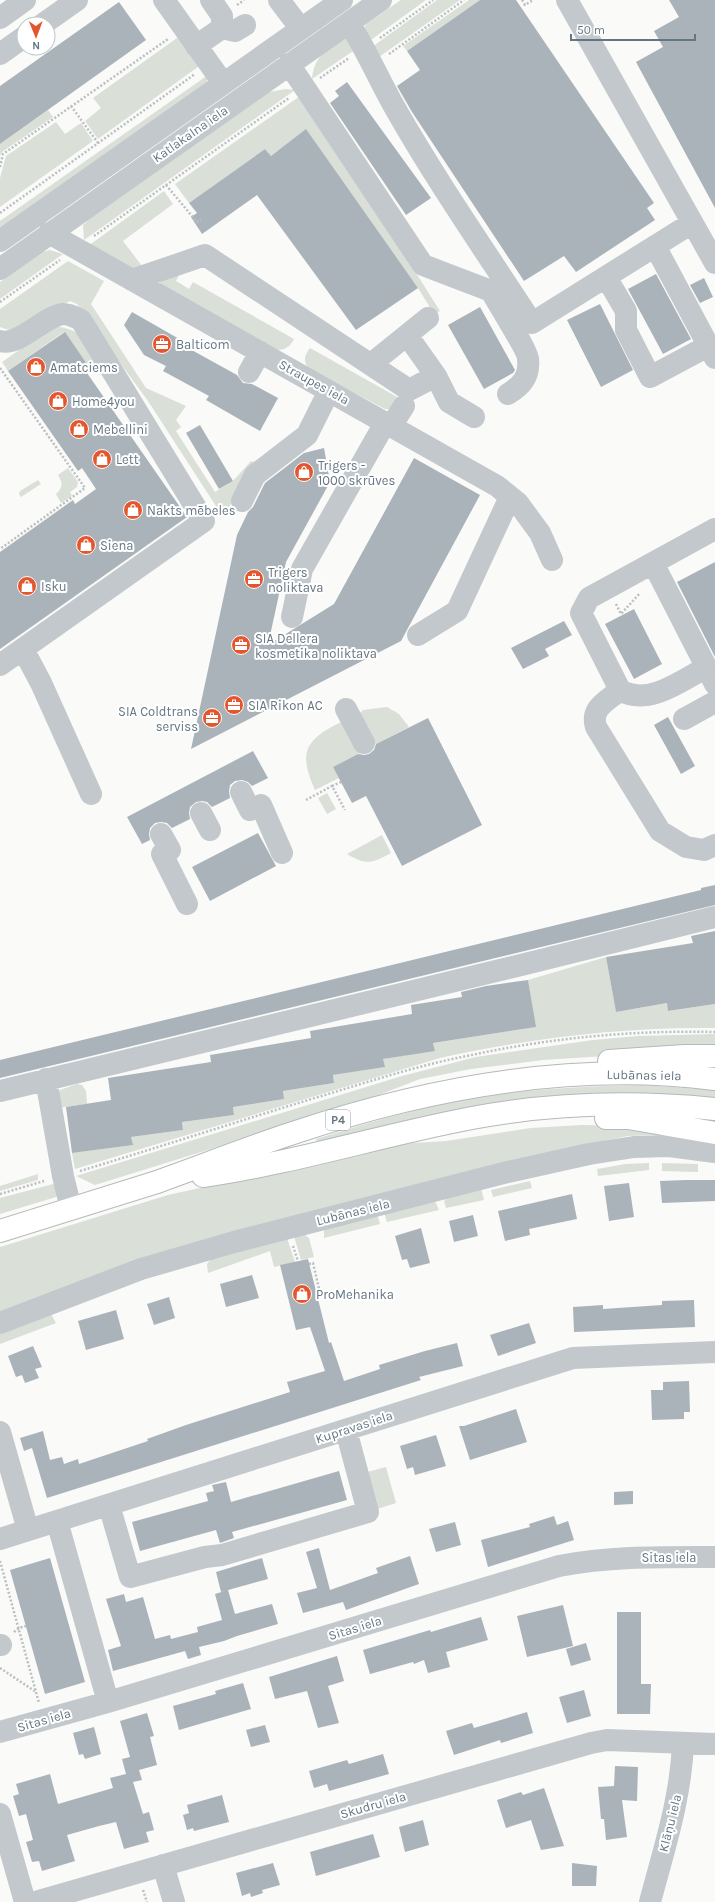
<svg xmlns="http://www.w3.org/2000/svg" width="715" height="1902" font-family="Karla,sans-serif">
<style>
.green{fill:#dadfd7}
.building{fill:#aab3b9}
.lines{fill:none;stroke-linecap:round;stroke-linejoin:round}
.major-casing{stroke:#b5babe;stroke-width:24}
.highway-casing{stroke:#b4b9bd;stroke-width:24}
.path{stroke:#bbbfc2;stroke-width:2.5;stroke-dasharray:2 2;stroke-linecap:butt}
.minor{stroke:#c3c8cc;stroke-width:22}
.major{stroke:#fff;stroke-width:22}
.highway{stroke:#fff;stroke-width:22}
.labels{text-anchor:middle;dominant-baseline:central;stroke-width:4;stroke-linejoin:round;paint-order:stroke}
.shield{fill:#fff;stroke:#939fa8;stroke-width:1}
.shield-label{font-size:12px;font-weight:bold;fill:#657683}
.street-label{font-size:13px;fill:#657683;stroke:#fff}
.poi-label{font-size:13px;fill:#657683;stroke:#fff;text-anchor:start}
</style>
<rect width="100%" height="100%" fill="#fafaf8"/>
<path class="green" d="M401,0H426L368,42L364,29L366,24Z
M437,0H460L379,57L372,47Z
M469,0H480L407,51L403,46Z
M177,38H181L202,64L98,139L85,121L101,108L93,98Z
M344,38H350L359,47L312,79C315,54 326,52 344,38Z
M208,75L206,87L0,236V221Z
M286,89L295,90L84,240L83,225L91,218L269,92Z
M303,94L440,311L434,314L418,288L306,130L271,156L265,149L189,203L175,184Z
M48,110L53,117L2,152L0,156V144Z
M56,122L65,134L81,123L93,141L0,207V178L6,156Z
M164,191L173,204L123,241L142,266L132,269L88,246Z
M50,250L63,254L0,299V282L42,252Z
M68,261L104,281L91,304L146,388L186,406L176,420L181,427L176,431L215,492L233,481L251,461L256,464L223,517L148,401L77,304L70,301C47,311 26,339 0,327V309Z
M179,275L176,281L189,289L193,282L294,339C290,347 285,350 276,350L160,287L161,277Z
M60,327C85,331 86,345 97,366L91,370L64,332L8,371L2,362L51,328Z
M310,348L399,398L390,409H385L311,370C302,363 304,356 310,348Z
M68,468L78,482L77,487L70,492L72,496L61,503L56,494C63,488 63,483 58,475Z
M38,480L41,484L21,497L19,494L20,491Z
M387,707L399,714L409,727L372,746L358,715L363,710Z
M341,722L362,752L333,767L339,778L315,790C298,752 305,740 341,722Z
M327,793L336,809L327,814L318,798Z
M382,835L391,853C372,863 367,866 347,854Z
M606,957L616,1012L667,1003L669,1011L715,1004V1028C623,1027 530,1038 440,1058L75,1169L72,1153L132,1145L131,1137L183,1130L182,1122L234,1115L233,1107L284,1099L283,1091L334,1083L333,1075L384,1067L383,1059L435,1050L433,1043L535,1027L528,980Z
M715,1034V1049L543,1060L471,1069L420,1079L353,1105L95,1185L76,1176L402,1076L476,1057L593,1040L638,1036Z
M77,1084L82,1085L86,1091L87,1104L58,1108L57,1096L60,1090Z
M642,1085L715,1090V1098L594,1094L528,1099L460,1109L317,1142L316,1139C377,1120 438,1102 502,1094C548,1088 595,1086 642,1085Z
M582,1125L639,1126L715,1140L651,1135L628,1136L604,1141L0,1314V1247L168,1195L398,1144L446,1141L531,1128Z
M649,1163V1170L598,1176L597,1169L625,1164Z
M662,1163L698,1164V1172L662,1171Z
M38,1174V1180L0,1191V1186Z
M530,1181L532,1188L493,1197L491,1190Z
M57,1183L59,1193L56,1197L0,1214V1198Z
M481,1188L484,1200L446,1208L444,1201L451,1195Z
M431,1200L436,1203L439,1210L387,1222L384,1212Z
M377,1214L380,1224L324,1238V1230Z
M302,1233L309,1238L314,1257L301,1260L294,1236Z
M287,1238L295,1262L274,1267L270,1251L208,1273L207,1264L211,1259Z
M50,1312L56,1323L0,1344V1332Z
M386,1467L396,1503L374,1510L364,1473Z"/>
<path class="building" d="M480,0H516L654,203L647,208L655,220L576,272L564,256L524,281L412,112L397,86L420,70L407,51Z
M669,0H715V208L636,62L663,47L654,31L679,17Z
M119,2L146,40L0,144V86Z
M347,82L431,198L406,215L330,103L339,96L335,91Z
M306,129L418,288L356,330L257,195L202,234L191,217L197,213L189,203L265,149L271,156Z
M656,274L691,339L663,354L628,289Z
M704,278L713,297L700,303L690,285Z
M600,304L633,370L601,387L567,320Z
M480,307L515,370L513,373L484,389L448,325Z
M132,312L181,340L179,343L237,375L243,383L252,384L278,398L260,431L206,400L209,396L163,371L166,366L144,355L124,325Z
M65,332L91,370L87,373L187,517L0,649V552L73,500L75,504L96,489L82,468L78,471L8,371Z
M200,425L233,481L219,489L186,433Z
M324,448L330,482L286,562L268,645L334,604L414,458L480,495L401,641L191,749L237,535L248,512L253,507L265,483L304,453Z
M715,562V657L677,582Z
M634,609L662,664L634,679L605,624Z
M564,621L572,635L545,649L549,656L523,669L511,648Z
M668,717L695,766L681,774L654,725Z
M428,718L482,825L402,866L366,796L352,803L333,767L358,754L364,755L369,754L374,750L376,744Z
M253,751L268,778L252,786L248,782L242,780L235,781L230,785L229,791L230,798L212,807L207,802L202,801L196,802L190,807L189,813L190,819L172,828L167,823L161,822L155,823L150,828L149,834L150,840L142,844L127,817Z
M258,833L276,866L210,901L192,867Z
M715,885V905L0,1078V1060L701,890V888Z
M715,931V1004L668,1011L667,1003L616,1012L606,957L693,943L691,936Z
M528,980L536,1027L433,1043L435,1051L383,1059L385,1067L333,1075L334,1083L283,1091L284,1099L233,1107L234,1115L182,1122L183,1130L131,1137L133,1145L72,1153L66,1107L111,1100L108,1078L211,1062L210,1055L311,1038L310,1031L412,1014L411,1005L462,997L461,992L486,986Z
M686,1180H715V1201L662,1203L660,1181Z
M629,1183L634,1217L609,1221L604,1186Z
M572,1194L577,1219L529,1229L530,1235L505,1241L498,1211Z
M473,1215L478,1236L454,1242L449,1221Z
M421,1228L430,1263L410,1268L407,1259L402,1260L395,1236Z
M308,1259L329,1343L331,1342L344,1381L380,1369L379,1365L425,1351L457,1343L463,1366L419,1377L421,1380L47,1498L32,1448L24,1451L20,1438L43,1431L50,1460L62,1457L64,1464L78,1459L79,1464L148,1441L147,1439L186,1425L290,1392L287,1382L325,1371L310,1327L296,1330L280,1265Z
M252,1275L259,1298L226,1307L220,1284Z
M169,1297L175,1318L154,1325L147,1304Z
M694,1300L695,1327L574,1332L573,1307L603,1305V1309L662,1305V1301Z
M116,1310L124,1339L86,1350L78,1321Z
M529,1323L536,1343L498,1356L490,1335Z
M33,1346L42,1367L35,1369L39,1378L25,1383L22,1375L16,1377L8,1356Z
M689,1381L690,1412H684V1419L652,1420L651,1390H663V1382Z
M516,1409L527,1442L470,1460L459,1426H464Z
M436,1435L446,1466L415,1475L413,1467L407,1469L400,1446Z
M339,1471L347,1500L232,1532L234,1538L220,1543L216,1530L140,1551L132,1522L208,1501L206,1493L214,1491L212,1485L226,1482L231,1502Z
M633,1491V1504L614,1505V1492Z
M554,1516L557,1525L568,1521L574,1540L488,1567L481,1540L530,1527L529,1524Z
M455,1522L461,1545L436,1552L429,1529Z
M319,1548L330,1590L378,1573L376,1568L410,1556L419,1584L346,1610L343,1602L303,1613L297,1593L317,1588L306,1552Z
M50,1558L85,1682L45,1694L10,1570Z
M262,1558L268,1579L221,1592L216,1572Z
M228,1590L235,1614L272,1604L278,1624L237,1636L224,1641L199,1647L201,1655L188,1659L185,1651L113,1671L108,1650L121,1646L106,1599L124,1594L126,1602L143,1597L155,1639L170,1635L171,1639L198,1632L197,1627L222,1620L215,1594Z
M563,1605L573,1646L527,1657L517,1616Z
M617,1612H641V1684H651L650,1714H617Z
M481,1617L488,1640L446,1652L450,1667L428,1673L424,1660L414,1664L413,1662L370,1674L363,1650L430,1630L431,1632Z
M586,1643L591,1660L571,1666L566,1649Z
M337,1656L344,1681L328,1686L339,1723L318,1728L307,1691L275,1699L269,1677Z
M243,1683L251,1709L179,1730L173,1706L216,1694L215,1691Z
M584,1690L591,1716L567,1723L559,1697Z
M527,1712L533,1733L501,1743L500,1740L454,1755L446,1731L472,1723L474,1728Z
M147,1713L154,1736L150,1737L157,1765L139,1770L142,1780L133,1782L143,1814L149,1812L154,1830L146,1832L149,1842L124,1849L116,1822L99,1826L67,1835L75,1861L42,1871L39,1861L32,1862L26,1842L33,1840L26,1814L19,1816L13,1796L19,1794L16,1784L50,1774L58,1804L113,1788L110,1778L126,1774L122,1759L130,1757L120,1721Z
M265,1725L270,1742L251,1747L246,1730Z
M94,1727L101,1754L85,1759L83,1754L79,1755L73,1733Z
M383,1754L389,1774L329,1791L327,1784L314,1788L309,1771L347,1760L349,1764Z
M615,1766L638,1767L637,1801L622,1800L627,1837L606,1840L604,1819H601L598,1787L614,1786Z
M544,1788L564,1846L541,1850L531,1820L506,1828L497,1800L521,1792L523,1795Z
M222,1795L229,1822L194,1831L193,1828L187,1830L183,1815L189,1813L187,1805Z
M423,1820L429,1845L405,1852L399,1827Z
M373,1834L380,1857L316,1876L310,1852Z
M273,1863L280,1885L262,1890L263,1893L251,1897L250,1893L242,1896L236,1873Z
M572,1863L597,1866L596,1886H572Z"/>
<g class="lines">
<g class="major-casing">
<path id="major" d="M0,1231L157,1182"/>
</g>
<g class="highway-casing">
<path id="highway" d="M609,1061L684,1056H715
M606,1118H628L715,1133
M203,1176C294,1163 382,1135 472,1118C552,1103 634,1101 715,1109
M157,1182C202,1166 247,1148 293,1133C427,1088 573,1061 715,1079"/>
</g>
<path class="path" d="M522,0L525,5L533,0
M237,5L244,0
M380,38L433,0
M389,54L464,0
M320,78L349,58
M71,106L98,143
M0,167L3,154L168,39
M166,185L197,222L201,219
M0,213L195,74
M94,236L289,98
M0,302L60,260
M0,368L85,488L0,549
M616,604L621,614L640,593
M332,786L341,782
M306,800L332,786L345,810
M80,1171C163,1146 245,1119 328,1094C374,1080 420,1065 467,1056C548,1038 632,1030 715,1032
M0,1194L44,1181
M293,1246L298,1261
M309,1264L313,1263L320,1293L329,1291
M0,1561L39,1703
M14,1632L19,1628L26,1626
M0,1668L36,1692
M143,1890L147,1902"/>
<path class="minor" d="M164,0L223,83
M279,0L301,29
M567,0L715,263
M0,18L25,0
M349,23C367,51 379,80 395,108C437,182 486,252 532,323L692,223
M43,24L77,0
M222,28L235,31L245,25
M196,46L222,28V16L211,0
M0,54L24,37
M289,64L423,265L491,291C497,302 528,351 528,359C530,377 521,386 508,394
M49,233L497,486L518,503L540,533L552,560
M0,241L342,0
M655,246L715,358
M0,269L381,0
M606,277L626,311V330L650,377L708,346
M132,280L205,255L409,390L436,376
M407,335L436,376L449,402L474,417
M0,341C19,347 44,316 63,314C70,314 75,317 81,320L204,521L0,665
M371,364L428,318
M249,372L260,352
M391,426L404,406
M242,501L255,475L307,435L329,391
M653,563L715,684
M292,617L302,569L385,423
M418,635L457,611L510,497
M23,649L41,683L91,794
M707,667C682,680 648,707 620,690L581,613L589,598L715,529
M620,690C607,701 590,708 596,727L660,831L686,847L704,850L715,845
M346,709L364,743
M684,719L715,702
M241,792L250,810
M261,805L282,853
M201,813L210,830
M161,834L170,850
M162,854L187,904
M46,1079L63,1176L71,1209
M0,1091L521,965L715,917
M0,1323L141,1269L234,1242L508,1172L589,1154L634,1147L669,1146L715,1152
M0,1432L28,1530
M109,1505L130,1577L205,1557L222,1555L368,1512L346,1430
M57,1521L108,1702
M0,1539L573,1358L715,1352
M0,1645H1
M0,1732L108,1702L559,1566C611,1556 662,1557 715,1557
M0,1814L25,1902
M163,1865L174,1902
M35,1902L591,1743L607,1740L715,1744
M650,1902C664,1849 681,1798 683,1743"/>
<use href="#major" class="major"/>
<use href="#highway" class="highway"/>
</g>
<defs>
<g id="office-disc" transform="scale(1)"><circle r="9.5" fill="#e4572e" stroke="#fff"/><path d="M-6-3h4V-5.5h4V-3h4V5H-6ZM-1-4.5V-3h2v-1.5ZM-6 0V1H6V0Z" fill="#fff"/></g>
<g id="shop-disc" transform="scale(1)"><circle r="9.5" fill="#e4572e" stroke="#fff"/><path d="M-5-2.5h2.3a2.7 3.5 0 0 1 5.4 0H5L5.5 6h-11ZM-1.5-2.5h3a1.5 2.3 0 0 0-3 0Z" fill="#fff"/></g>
</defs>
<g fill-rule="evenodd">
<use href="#office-disc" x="162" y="344"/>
<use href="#shop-disc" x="36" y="367"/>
<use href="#shop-disc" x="58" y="401"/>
<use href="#shop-disc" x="79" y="429"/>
<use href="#shop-disc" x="102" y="459"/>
<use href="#shop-disc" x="304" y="472"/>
<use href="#shop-disc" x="133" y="510"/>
<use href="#shop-disc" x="86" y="545"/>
<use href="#office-disc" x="254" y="579"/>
<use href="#shop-disc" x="27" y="586"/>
<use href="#office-disc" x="241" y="645"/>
<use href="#office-disc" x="234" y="705"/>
<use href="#office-disc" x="212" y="718"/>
<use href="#shop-disc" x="302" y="1294"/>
</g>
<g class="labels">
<rect class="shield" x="326" y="1110" width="24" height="20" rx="3"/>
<g class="shield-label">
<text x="338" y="1120">P4</text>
</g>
<g class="street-label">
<text transform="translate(190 134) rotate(-35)">Katlakalna iela</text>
<text transform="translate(314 382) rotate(29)">Straupes iela</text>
<text transform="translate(644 1075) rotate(1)">Lubānas iela</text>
<text transform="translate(353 1212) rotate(-14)">Lubānas iela</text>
<text transform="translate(354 1427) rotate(-18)">Kupravas iela</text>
<text x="669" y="1557">Sitas iela</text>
<text transform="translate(355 1628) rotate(-17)">Sitas iela</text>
<text transform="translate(44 1720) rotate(-16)">Sitas iela</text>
<text transform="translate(373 1805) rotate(-16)">Skudru iela</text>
<text transform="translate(670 1823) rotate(-76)">Klāņu iela</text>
</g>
<g class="poi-label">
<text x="176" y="344">Balticom</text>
<text x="50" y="367">Amatciems</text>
<text x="72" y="401">Home4you</text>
<text x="93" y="429">Mebellini</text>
<text x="116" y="459">Lett</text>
<text x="318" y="465">Trigers -<tspan x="318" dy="15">1000 skrūves</tspan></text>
<text x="147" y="510">Nakts mēbeles</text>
<text x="100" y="545">Siena</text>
<text x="268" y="572">Trigers<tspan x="268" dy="15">noliktava</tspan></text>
<text x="41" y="586">Isku</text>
<text x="255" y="638">SIA Dellera<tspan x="255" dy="15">kosmetika noliktava</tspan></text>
<text x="248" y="705">SIA Rikon AC</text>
<text x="198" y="711" text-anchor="end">SIA Coldtrans<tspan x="198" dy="15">serviss</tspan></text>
<text x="316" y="1294">ProMehanika</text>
</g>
</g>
<g transform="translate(36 36) rotate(179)"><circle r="19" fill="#ffffff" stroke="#c1c8cd"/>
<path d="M0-3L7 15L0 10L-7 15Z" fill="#e4572e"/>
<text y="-6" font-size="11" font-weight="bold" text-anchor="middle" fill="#657683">N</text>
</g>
<path d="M571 34v6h124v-6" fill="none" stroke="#657683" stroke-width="2"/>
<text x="577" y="34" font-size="12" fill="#657683" stroke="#ffffff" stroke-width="3" paint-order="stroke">50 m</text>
</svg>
